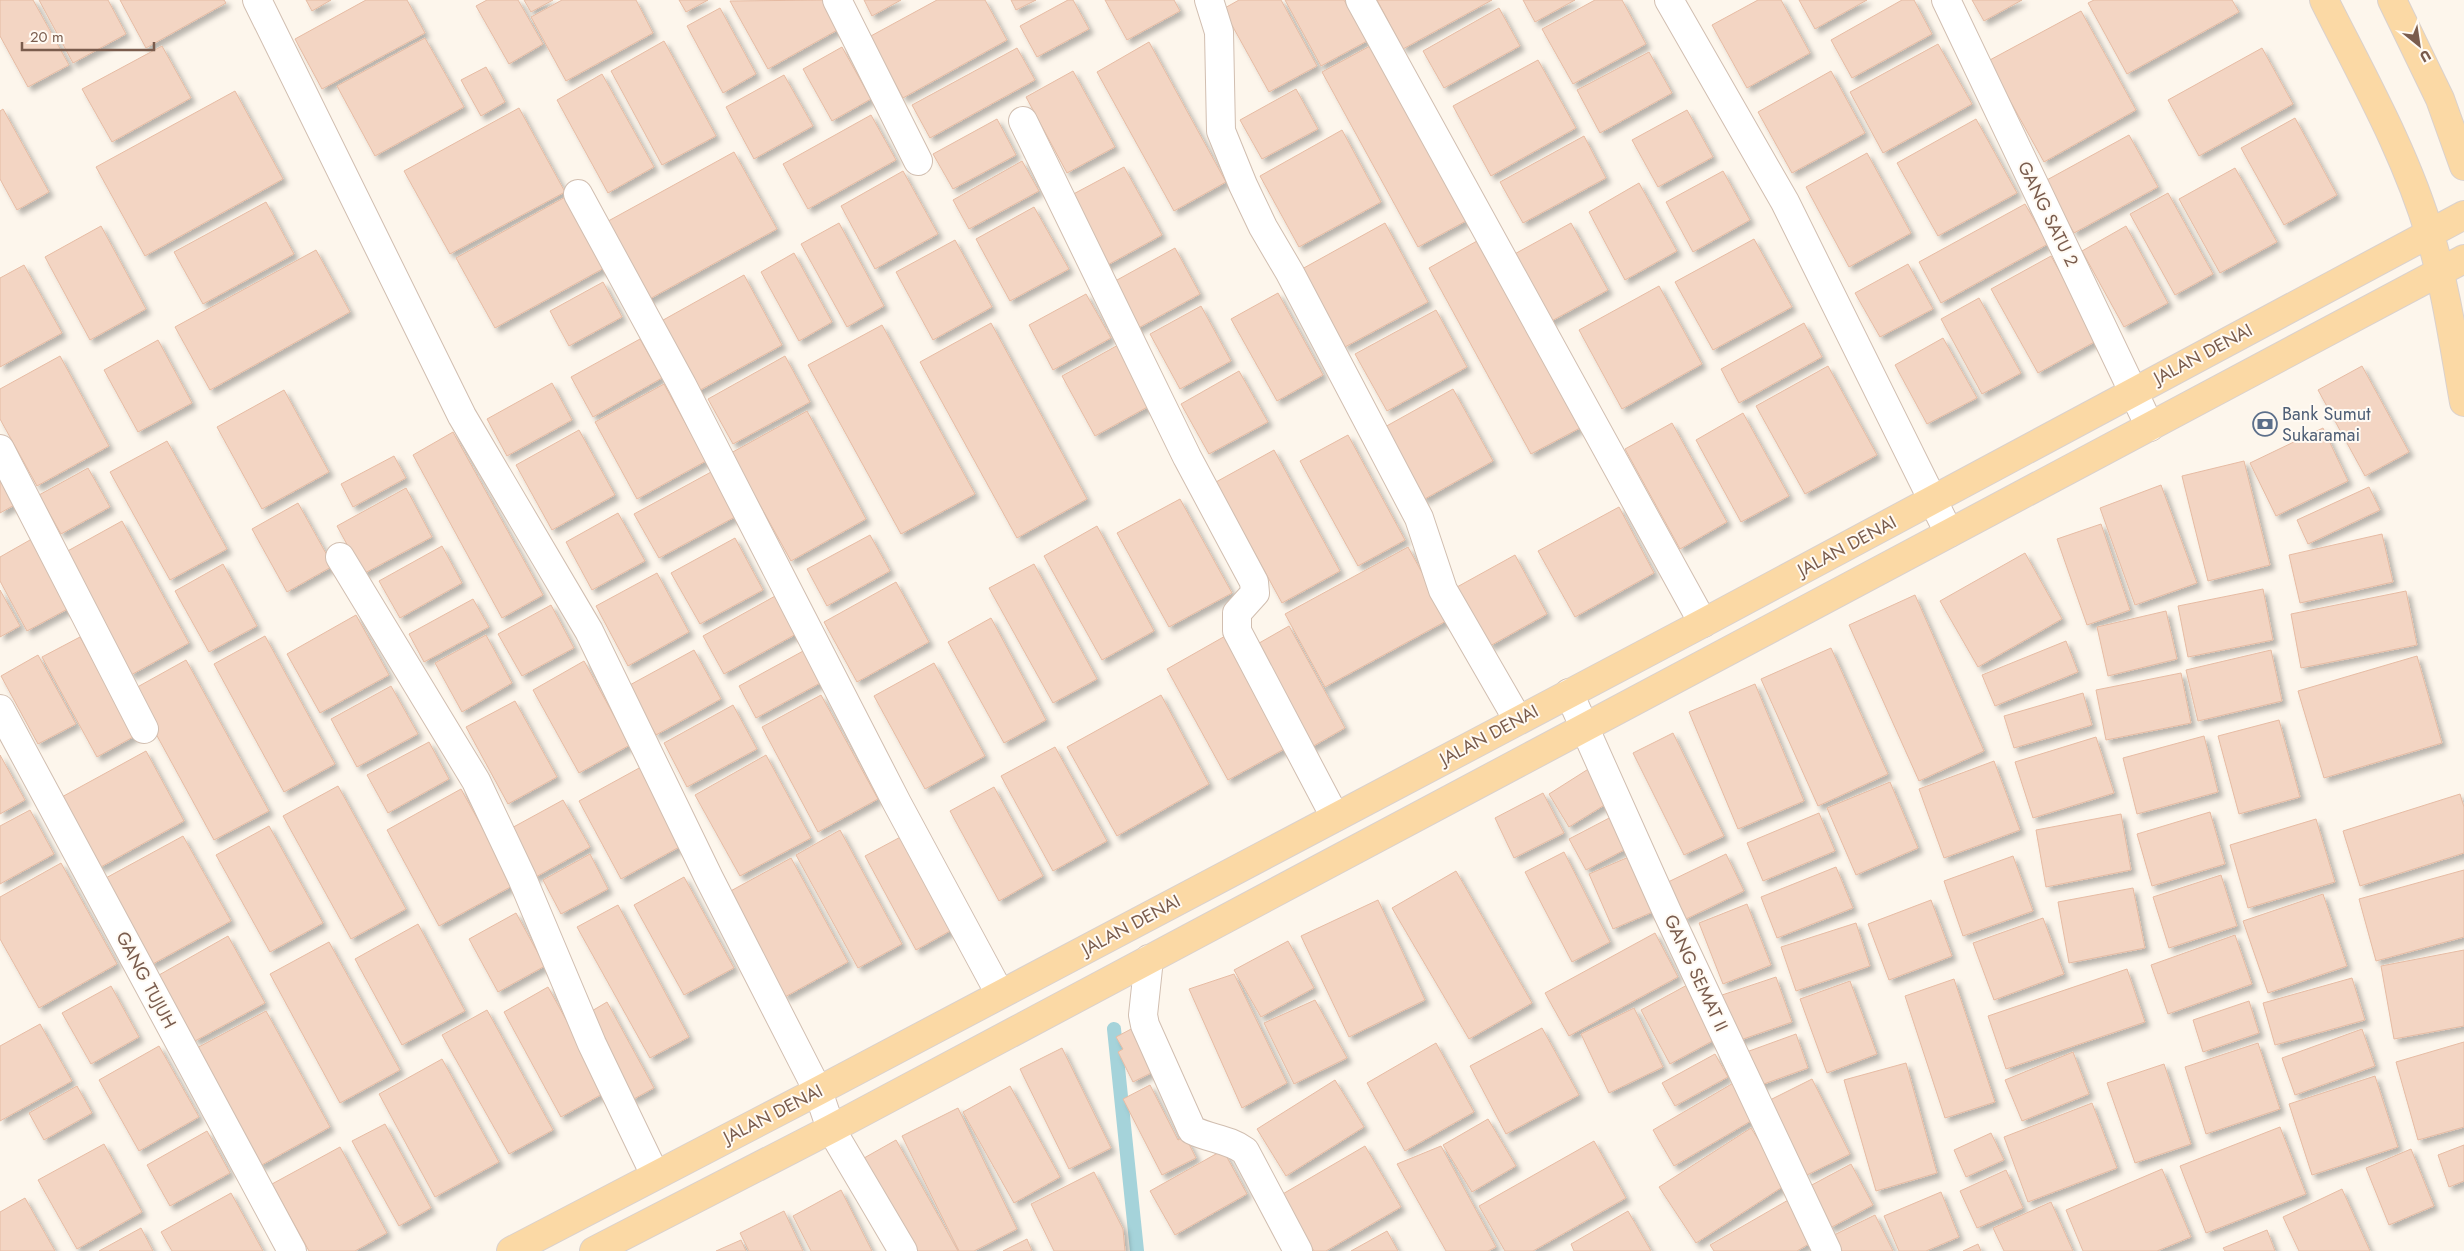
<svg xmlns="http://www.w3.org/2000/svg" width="2464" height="1251" font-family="Jost,sans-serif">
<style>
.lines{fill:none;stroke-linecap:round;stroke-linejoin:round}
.stream{stroke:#a5d3da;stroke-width:14}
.building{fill:#f3d5c3;stroke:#e6bba3;filter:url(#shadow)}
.minor-casing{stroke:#d1beb0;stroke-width:30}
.major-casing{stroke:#dad1cd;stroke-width:30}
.minor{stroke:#fff;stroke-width:28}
.major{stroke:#fbd9a5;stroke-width:28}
.labels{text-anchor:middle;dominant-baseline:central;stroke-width:4;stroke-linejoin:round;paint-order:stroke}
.street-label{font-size:18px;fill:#7a5c4d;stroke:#fffaf3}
.service-label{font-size:18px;fill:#4e5e75;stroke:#fffaf3;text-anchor:start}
</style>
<defs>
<filter id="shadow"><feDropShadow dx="4.5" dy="4.5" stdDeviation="2.5" flood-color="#0004"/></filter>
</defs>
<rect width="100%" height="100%" fill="#fdf6ec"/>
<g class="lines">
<path class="stream" d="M1114,1029L1137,1251"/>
</g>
<path class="building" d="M0,0H33L69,65L28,87L0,36Z
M39,0H108L126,34L73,63Z
M120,0H224L226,3L146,48Z
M306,0H331L312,11Z
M366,0H407L425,33L322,89L295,39Z
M487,0H518L543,44L509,64L476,6Z
M524,0H553L531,12Z
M562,0H636L653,33L566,81L531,17Z
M679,0H708L686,12Z
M826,0L841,28L768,69L730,1Z
M864,0H901L872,16Z
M937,0H985L1007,40L903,98L869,37Z
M1011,0H1036L1016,10Z
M1068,0H1073L1089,29L1037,57L1020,26Z
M1105,0H1174L1180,11L1127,40Z
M1239,0H1281L1317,66L1269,92L1223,9Z
M1285,0H1344L1367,41L1321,66Z
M1377,0H1492L1403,49Z
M1523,0H1575L1535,22Z
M1595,0H1622L1646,44L1573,84L1542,29Z
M1758,0H1781L1810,53L1747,88L1712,25Z
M1799,0H1867L1815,29Z
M1902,0H1914L1932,34L1852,78L1831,40Z
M1972,0H2022L1984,21Z
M2094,0H2232L2239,12L2127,74L2088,3Z
M720,8L756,74L723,93L687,26Z
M1499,8L1520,46L1444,88L1423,51Z
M2081,11L2136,110L2044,162L1988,61Z
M425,38L464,107L375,156L337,86Z
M664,41L716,136L662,165L611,71Z
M1149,42L1226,182L1174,211L1097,72Z
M1938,44L1972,104L1883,153L1850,92Z
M162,46L191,98L112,142L82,89Z
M1370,46L1466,221L1418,247L1322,72Z
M842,47L871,99L832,121L803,69Z
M1017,48L1035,80L930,138L912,105Z
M2262,48L2293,104L2199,156L2168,100Z
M1649,52L1672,93L1600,133L1577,90Z
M1538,60L1576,128L1491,176L1453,106Z
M486,67L505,102L481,116L461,80Z
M1073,71L1115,147L1067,173L1026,97Z
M1831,71L1865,133L1792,173L1758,112Z
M602,74L654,167L608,193L557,100Z
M784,75L813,126L754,159L726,107Z
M1296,89L1318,129L1262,159L1240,120Z
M235,91L283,179L145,256L96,167Z
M519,108L565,192L450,254L404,171Z
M3,109L49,192L17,210L0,179V111Z
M1687,110L1713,157L1658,187L1632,140Z
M871,115L896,160L808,209L783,164Z
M2295,118L2337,195L2284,225L2241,148Z
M997,119L1016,155L953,189L933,154Z
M1976,119L2017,193L1938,236L1897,163Z
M1342,130L1381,202L1299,247L1260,176Z
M2129,135L2158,187L2074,233L2045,181Z
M1584,136L1606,178L1523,223L1500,182Z
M734,152L777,229L644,302L601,225Z
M1867,153L1911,233L1849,267L1806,187Z
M1022,161L1039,191L969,229L953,200Z
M1124,167L1162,235L1104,267L1066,198Z
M2235,168L2277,242L2220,273L2179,199Z
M903,171L938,234L875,269L841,206Z
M1723,171L1750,220L1693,252L1666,202Z
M1639,183L1677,251L1625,280L1589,212Z
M2168,193L2213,274L2175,295L2130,214Z
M567,196L606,267L495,328L456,258Z
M266,202L294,254L203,304L174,252Z
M2025,204L2048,244L1941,303L1919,262Z
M1034,207L1069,269L1010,301L976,239Z
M839,223L884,306L847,327L801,244Z
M1385,223L1428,302L1345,347L1302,269Z
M1571,223L1608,290L1548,323L1511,256Z
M101,226L146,309L90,340L45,257Z
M2126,226L2168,303L2124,327L2082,251Z
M1754,239L1792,307L1713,350L1675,282Z
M955,240L992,307L933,340L896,272Z
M1477,241L1580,428L1531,454L1429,268Z
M1175,248L1200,294L1133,331L1108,285Z
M316,250L350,312L210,390L175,327Z
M794,253L832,322L799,341L761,272Z
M2051,256L2098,340L2038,373L1991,289Z
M1908,264L1933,309L1880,337L1855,293Z
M24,265L62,333L0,367V278Z
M744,275L782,345L693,394L656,324Z
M603,282L622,317L569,346L550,311Z
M1659,286L1702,364L1622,409L1579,330Z
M1278,293L1323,375L1277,401L1231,319Z
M1086,294L1111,338L1053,370L1029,325Z
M1979,298L2021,373L1982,394L1941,319Z
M1201,306L1231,361L1180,389L1150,334Z
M1436,310L1467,367L1387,411L1355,354Z
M991,323L1087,499L1017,538L920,362Z
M1804,323L1822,357L1739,403L1721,369Z
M882,325L975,494L901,534L808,365Z
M1943,338L1977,398L1927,424L1895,365Z
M640,339L662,378L593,417L571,377Z
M158,340L192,403L138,432L104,370Z
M1120,344L1153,404L1095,436L1062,376Z
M60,356L109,446L37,486L0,419V389Z
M785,356L810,402L733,444L708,399Z
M1828,366L1877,455L1805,494L1756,406Z
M2362,366L2409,452L2365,476L2318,390Z
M1239,371L1268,422L1209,454L1181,404Z
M552,383L572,420L507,456L487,419Z
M664,384L706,461L637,499L595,422Z
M1453,389L1493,461L1423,500L1383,428Z
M284,390L329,472L262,509L217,427Z
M807,411L866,519L791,561L731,453Z
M1743,413L1789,496L1741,522L1696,440Z
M1672,423L1727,522L1680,549L1625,449Z
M2323,428L2348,481L2276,516L2250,463Z
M579,430L615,495L552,530L516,465Z
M453,432L543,595L502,618L413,455Z
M1348,435L1405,540L1358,566L1300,461Z
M167,441L227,549L170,580L110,472Z
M1274,450L1340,571L1282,603L1216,482Z
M394,456L406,478L353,507L341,484Z
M2244,461L2270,565L2208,581L2182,476Z
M0,466L20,502L0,513Z
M88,468L110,507L61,534L39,495Z
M711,472L735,517L659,558L634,514Z
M2161,485L2197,583L2135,605L2100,508Z
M2369,487L2380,510L2308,544L2297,520Z
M406,488L432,537L363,574L337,526Z
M1180,499L1232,593L1169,627L1117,533Z
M298,503L333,566L287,592L252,529Z
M1619,507L1654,573L1575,617L1538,551Z
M618,513L645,561L592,590L566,542Z
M122,521L189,643L131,675L64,553Z
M2101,524L2130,610L2087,625L2057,539Z
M1097,526L1154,631L1102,660L1044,556Z
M2382,534L2393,582L2300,603L2289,555Z
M870,535L890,571L827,606L807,569Z
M37,536L75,605L27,631L0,581V557Z
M735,538L763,590L700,624L671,573Z
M442,546L462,583L400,618L379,581Z
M1408,547L1448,620L1325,687L1285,614Z
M2025,553L2062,619L1978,667L1940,601Z
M1515,555L1547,614L1490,646L1457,587Z
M223,564L257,626L209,652L175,591Z
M1034,564L1097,679L1053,703L989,588Z
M657,573L689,632L628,666L596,606Z
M896,582L929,642L857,682L824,622Z
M2263,589L2273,640L2188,657L2178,606Z
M0,590L20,626L0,637Z
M2406,591L2417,645L2301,668L2291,614Z
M777,595L798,633L724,674L703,636Z
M1915,595L1984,751L1919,781L1849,625Z
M473,599L489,627L424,662L409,634Z
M551,605L574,648L522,676L498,634Z
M2166,611L2177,659L2108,676L2097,627Z
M356,615L389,675L320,713L287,654Z
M991,618L1046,720L1004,743L948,642Z
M1289,626L1345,728L1310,748L1254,646Z
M486,635L512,683L462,712L435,663Z
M1227,635L1288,747L1228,780L1167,669Z
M265,636L335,764L284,792L214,664Z
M80,637L135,736L97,757L42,657Z
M2066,641L2078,672L1995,706L1982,675Z
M1831,648L1888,774L1818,806L1761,679Z
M694,650L721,699L656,735L628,686Z
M805,650L822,682L756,718L739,686Z
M2271,650L2282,701L2198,721L2186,670Z
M38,655L76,724L38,744L1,676Z
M2417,656L2442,743L2324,778L2298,691Z
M186,660L269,811L214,840L132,690Z
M584,661L630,745L579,773L533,690Z
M934,663L985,756L925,789L874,696Z
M2181,673L2191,723L2106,740L2096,690Z
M1755,684L1804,801L1738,829L1689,712Z
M391,686L418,734L357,767L331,719Z
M2083,693L2092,725L2014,748L2004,716Z
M821,695L878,799L818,832L762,727Z
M1161,695L1209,784L1117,836L1067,747Z
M515,701L557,777L508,804L466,727Z
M733,705L757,749L687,787L664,743Z
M2279,720L2300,797L2239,814L2218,736Z
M1673,733L1724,836L1684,855L1633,753Z
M2204,736L2218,792L2137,814L2123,758Z
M2096,737L2114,793L2033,818L2015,762Z
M429,742L449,779L388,813L367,775Z
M1055,747L1107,841L1053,871L1001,776Z
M146,751L184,821L99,868L60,798Z
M0,755L25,800L0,814Z
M766,755L811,838L740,876L695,795Z
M1994,761L2020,830L1944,858L1919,789Z
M641,767L683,845L621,879L579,801Z
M1590,768L1611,801L1569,827L1549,794Z
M1890,782L1918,848L1856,875L1827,808Z
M338,786L406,909L351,939L283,816Z
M994,787L1043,876L999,901L950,811Z
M461,789L514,885L439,926L387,830Z
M1543,793L1564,833L1514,858L1495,818Z
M2460,794L2464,807V853L2360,886L2343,831Z
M563,800L590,847L534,878L508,830Z
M30,810L54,854L0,884V826Z
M2210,812L2225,864L2152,886L2137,834Z
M1819,813L1835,851L1763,881L1747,843Z
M2121,814L2131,870L2046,887L2036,830Z
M1613,816L1628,848L1586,870L1569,839Z
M2316,819L2335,882L2248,908L2230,845Z
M269,826L323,923L270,952L216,855Z
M840,830L902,944L858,968L796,855Z
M908,833L959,926L916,950L865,856Z
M183,836L231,921L151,965L104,879Z
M1564,852L1610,942L1572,962L1525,872Z
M590,854L608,889L561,914L543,880Z
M1726,854L1744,891L1684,920L1666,883Z
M1631,856L1655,911L1613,929L1589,874Z
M2013,856L2033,911L1963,936L1944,881Z
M791,858L848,962L785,997L727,893Z
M61,863L117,964L39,1008L0,939V897Z
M1836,867L1853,908L1777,938L1761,897Z
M2464,870V937L2376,961L2359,899Z
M1456,871L1532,1003L1469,1039L1392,908Z
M2221,875L2237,926L2169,948L2153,897Z
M684,877L734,968L684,995L634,905Z
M2133,888L2145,948L2069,963L2058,902Z
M2323,894L2347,966L2268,993L2243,921Z
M1378,900L1425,1000L1349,1037L1301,936Z
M1931,900L1952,956L1889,980L1868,924Z
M1747,904L1771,965L1723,984L1699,923Z
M618,905L689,1037L650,1058L577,927Z
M516,913L545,966L498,992L469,939Z
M2043,918L2064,974L1994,1000L1973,943Z
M1856,923L1870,966L1796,991L1781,947Z
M418,924L465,1011L402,1045L355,959Z
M1655,933L1678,977L1569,1036L1545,993Z
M2235,935L2252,984L2168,1014L2151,965Z
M228,936L265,1003L195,1041L159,975Z
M1288,941L1314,988L1261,1017L1234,970Z
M329,942L400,1070L340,1103L270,974Z
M2464,950V1026L2394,1039L2381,966Z
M2127,969L2145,1022L2006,1069L1988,1016Z
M1234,974L1287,1083L1242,1108L1189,989Z
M1776,977L1792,1022L1732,1043L1716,997Z
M2352,978L2365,1020L2275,1045L2263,1003Z
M1954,979L1995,1102L1945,1118L1905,996Z
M1850,981L1877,1054L1827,1073L1800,999Z
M1689,984L1718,1038L1670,1064L1641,1010Z
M111,986L139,1037L91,1064L62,1013Z
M548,987L606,1092L561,1117L504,1012Z
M1315,1000L1347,1058L1294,1084L1264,1023Z
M2249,1001L2259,1033L2203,1052L2193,1020Z
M607,1002L654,1088L632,1100L585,1015Z
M1634,1008L1663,1067L1609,1093L1581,1034Z
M487,1010L553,1130L509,1154L442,1035Z
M266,1011L330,1127L260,1166L195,1049Z
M40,1024L72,1081L0,1121V1046Z
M1135,1027L1157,1070L1133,1082L1118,1052L1123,1049L1116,1037Z
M1542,1028L1579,1095L1506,1134L1470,1066Z
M2362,1029L2375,1066L2295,1095L2282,1058Z
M1796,1034L1808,1068L1753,1088L1741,1054Z
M2464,1042V1127L2418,1140L2396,1062Z
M1436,1043L1474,1112L1405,1151L1367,1083Z
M2258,1043L2280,1109L2206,1134L2185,1067Z
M159,1046L199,1117L139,1151L99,1080Z
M1062,1048L1111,1148L1069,1169L1020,1069Z
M2073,1052L2089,1094L2022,1121L2005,1080Z
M1715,1054L1728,1077L1675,1106L1662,1083Z
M442,1059L499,1162L435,1197L379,1094Z
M1906,1063L1937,1173L1876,1191L1844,1080Z
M2164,1064L2191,1144L2135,1163L2107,1083Z
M2375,1076L2398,1147L2312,1175L2289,1104Z
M1812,1079L1850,1154L1807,1175L1770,1100Z
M1335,1080L1364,1127L1286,1176L1257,1129Z
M1735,1082L1756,1118L1674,1166L1653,1130Z
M1150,1085L1178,1140L1185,1136L1196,1158L1162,1175L1123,1099Z
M77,1086L92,1113L44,1140L29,1113Z
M1010,1086L1060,1177L1014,1203L963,1112Z
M2092,1103L2117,1168L2028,1202L2004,1137Z
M958,1108L1017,1229L974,1251H959L902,1136Z
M1488,1119L1516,1166L1472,1192L1443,1145Z
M385,1124L431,1208L399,1226L352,1141Z
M2280,1127L2306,1194L2206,1233L2180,1166Z
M1751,1128L1787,1184L1696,1243L1659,1187Z
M207,1131L230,1173L170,1206L147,1165Z
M1991,1133L2004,1160L1966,1177L1954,1150Z
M896,1140L958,1251H906L857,1162Z
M1594,1141L1626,1198L1533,1251H1505L1479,1206Z
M104,1144L142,1212L77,1249L38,1180Z
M2464,1145V1181L2449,1187L2438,1155Z
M1365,1146L1401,1207L1326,1251H1314L1281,1195Z
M1441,1146L1496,1247L1488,1251H1446L1397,1164Z
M340,1147L387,1233L355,1251H309L272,1184Z
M2411,1149L2434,1206L2389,1225L2366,1168Z
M1223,1150L1247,1194L1175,1235L1150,1191Z
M1851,1164L1873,1205L1830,1228L1808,1187Z
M2162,1169L2191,1237L2157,1251H2083L2066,1210Z
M2006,1170L2023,1208L1977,1228L1960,1191Z
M1094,1172L1123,1229L1125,1251H1054L1031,1204Z
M2342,1189L2370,1251H2299L2283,1217Z
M841,1190L872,1251H811L793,1216Z
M1941,1192L1959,1237L1926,1251H1899L1884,1216Z
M231,1193L263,1251H172L161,1232Z
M25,1198L55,1251H0V1212Z
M1790,1199L1814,1241L1797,1251H1714L1710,1245Z
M2051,1202L2073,1251H2004L1993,1228Z
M784,1211L803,1251H749L740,1233Z
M1628,1211L1651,1251H1574L1571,1244Z
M1875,1215L1893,1251H1842L1834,1235Z
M141,1228L153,1251H99Z
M2267,1230L2275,1251H2225L2223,1248Z
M1387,1231L1398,1251H1351Z
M1027,1239L1032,1251H1003Z
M741,1240L746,1251H716Z
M1978,1244L1981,1251H1963Z"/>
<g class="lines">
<g class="minor-casing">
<path id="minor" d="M257,0L462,416L589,631L709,878L818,1091L831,1129L903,1251
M837,0L918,161
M1209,0L1219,32L1221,131L1243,185L1263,227L1290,273L1419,518L1443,590L1518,720
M1360,0L1703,623
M1669,0L1785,202L1949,533
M1946,0L2150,427
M1023,121L1187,457L1254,582L1255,593L1237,613V631L1335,817
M578,194L682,385L897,803L1000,994
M0,449L144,729
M340,557L476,781L522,878L592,1044L655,1175
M1569,693L1668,914L1827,1251
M0,709L292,1251
M1149,959L1143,1015L1145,1025L1192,1130C1210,1139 1229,1139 1245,1151L1298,1251"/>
</g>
<g class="major-casing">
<path id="major" d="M2324,0C2362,76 2406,153 2430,235C2446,289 2454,346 2464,402
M2392,0L2440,99L2464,166
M511,1251L818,1091L1703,623L2464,215
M594,1251L831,1129L2464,259"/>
</g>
<use href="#minor" class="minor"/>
<use href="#major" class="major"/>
</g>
<defs>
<g id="bank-ring" transform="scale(1.25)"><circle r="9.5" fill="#fffaf3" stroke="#5c6f8a" stroke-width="1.5"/><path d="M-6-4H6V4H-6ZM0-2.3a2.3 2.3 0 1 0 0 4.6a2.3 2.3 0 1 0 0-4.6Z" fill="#5c6f8a"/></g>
</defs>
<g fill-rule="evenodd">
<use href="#bank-ring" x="2265" y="424"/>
</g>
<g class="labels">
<g class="street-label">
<text transform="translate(2048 214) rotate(64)">GANG SATU 2</text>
<text transform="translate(2203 354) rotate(-28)">JALAN DENAI</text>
<text transform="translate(1847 546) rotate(-28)">JALAN DENAI</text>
<text transform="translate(1489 735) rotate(-28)">JALAN DENAI</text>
<text transform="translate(1131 925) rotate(-28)">JALAN DENAI</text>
<text transform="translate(1696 973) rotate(65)">GANG SEMAT II</text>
<text transform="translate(146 980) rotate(62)">GANG TUJUH</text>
<text transform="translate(773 1114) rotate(-27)">JALAN DENAI</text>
</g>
<g class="service-label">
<text x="2282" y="414">Bank Sumut<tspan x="2282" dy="21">Sukaramai</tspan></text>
</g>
</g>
<g transform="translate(2419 45) rotate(150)" stroke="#fffaf3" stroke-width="4" paint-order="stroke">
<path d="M0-4L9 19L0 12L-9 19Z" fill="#7a5c4d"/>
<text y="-8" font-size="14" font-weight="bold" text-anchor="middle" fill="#7a5c4d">U</text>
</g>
<path d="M22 42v8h132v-8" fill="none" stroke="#7a5c4d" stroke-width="2.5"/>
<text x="30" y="42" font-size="15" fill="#7a5c4d" stroke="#fffaf3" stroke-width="4" paint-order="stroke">20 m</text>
</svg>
